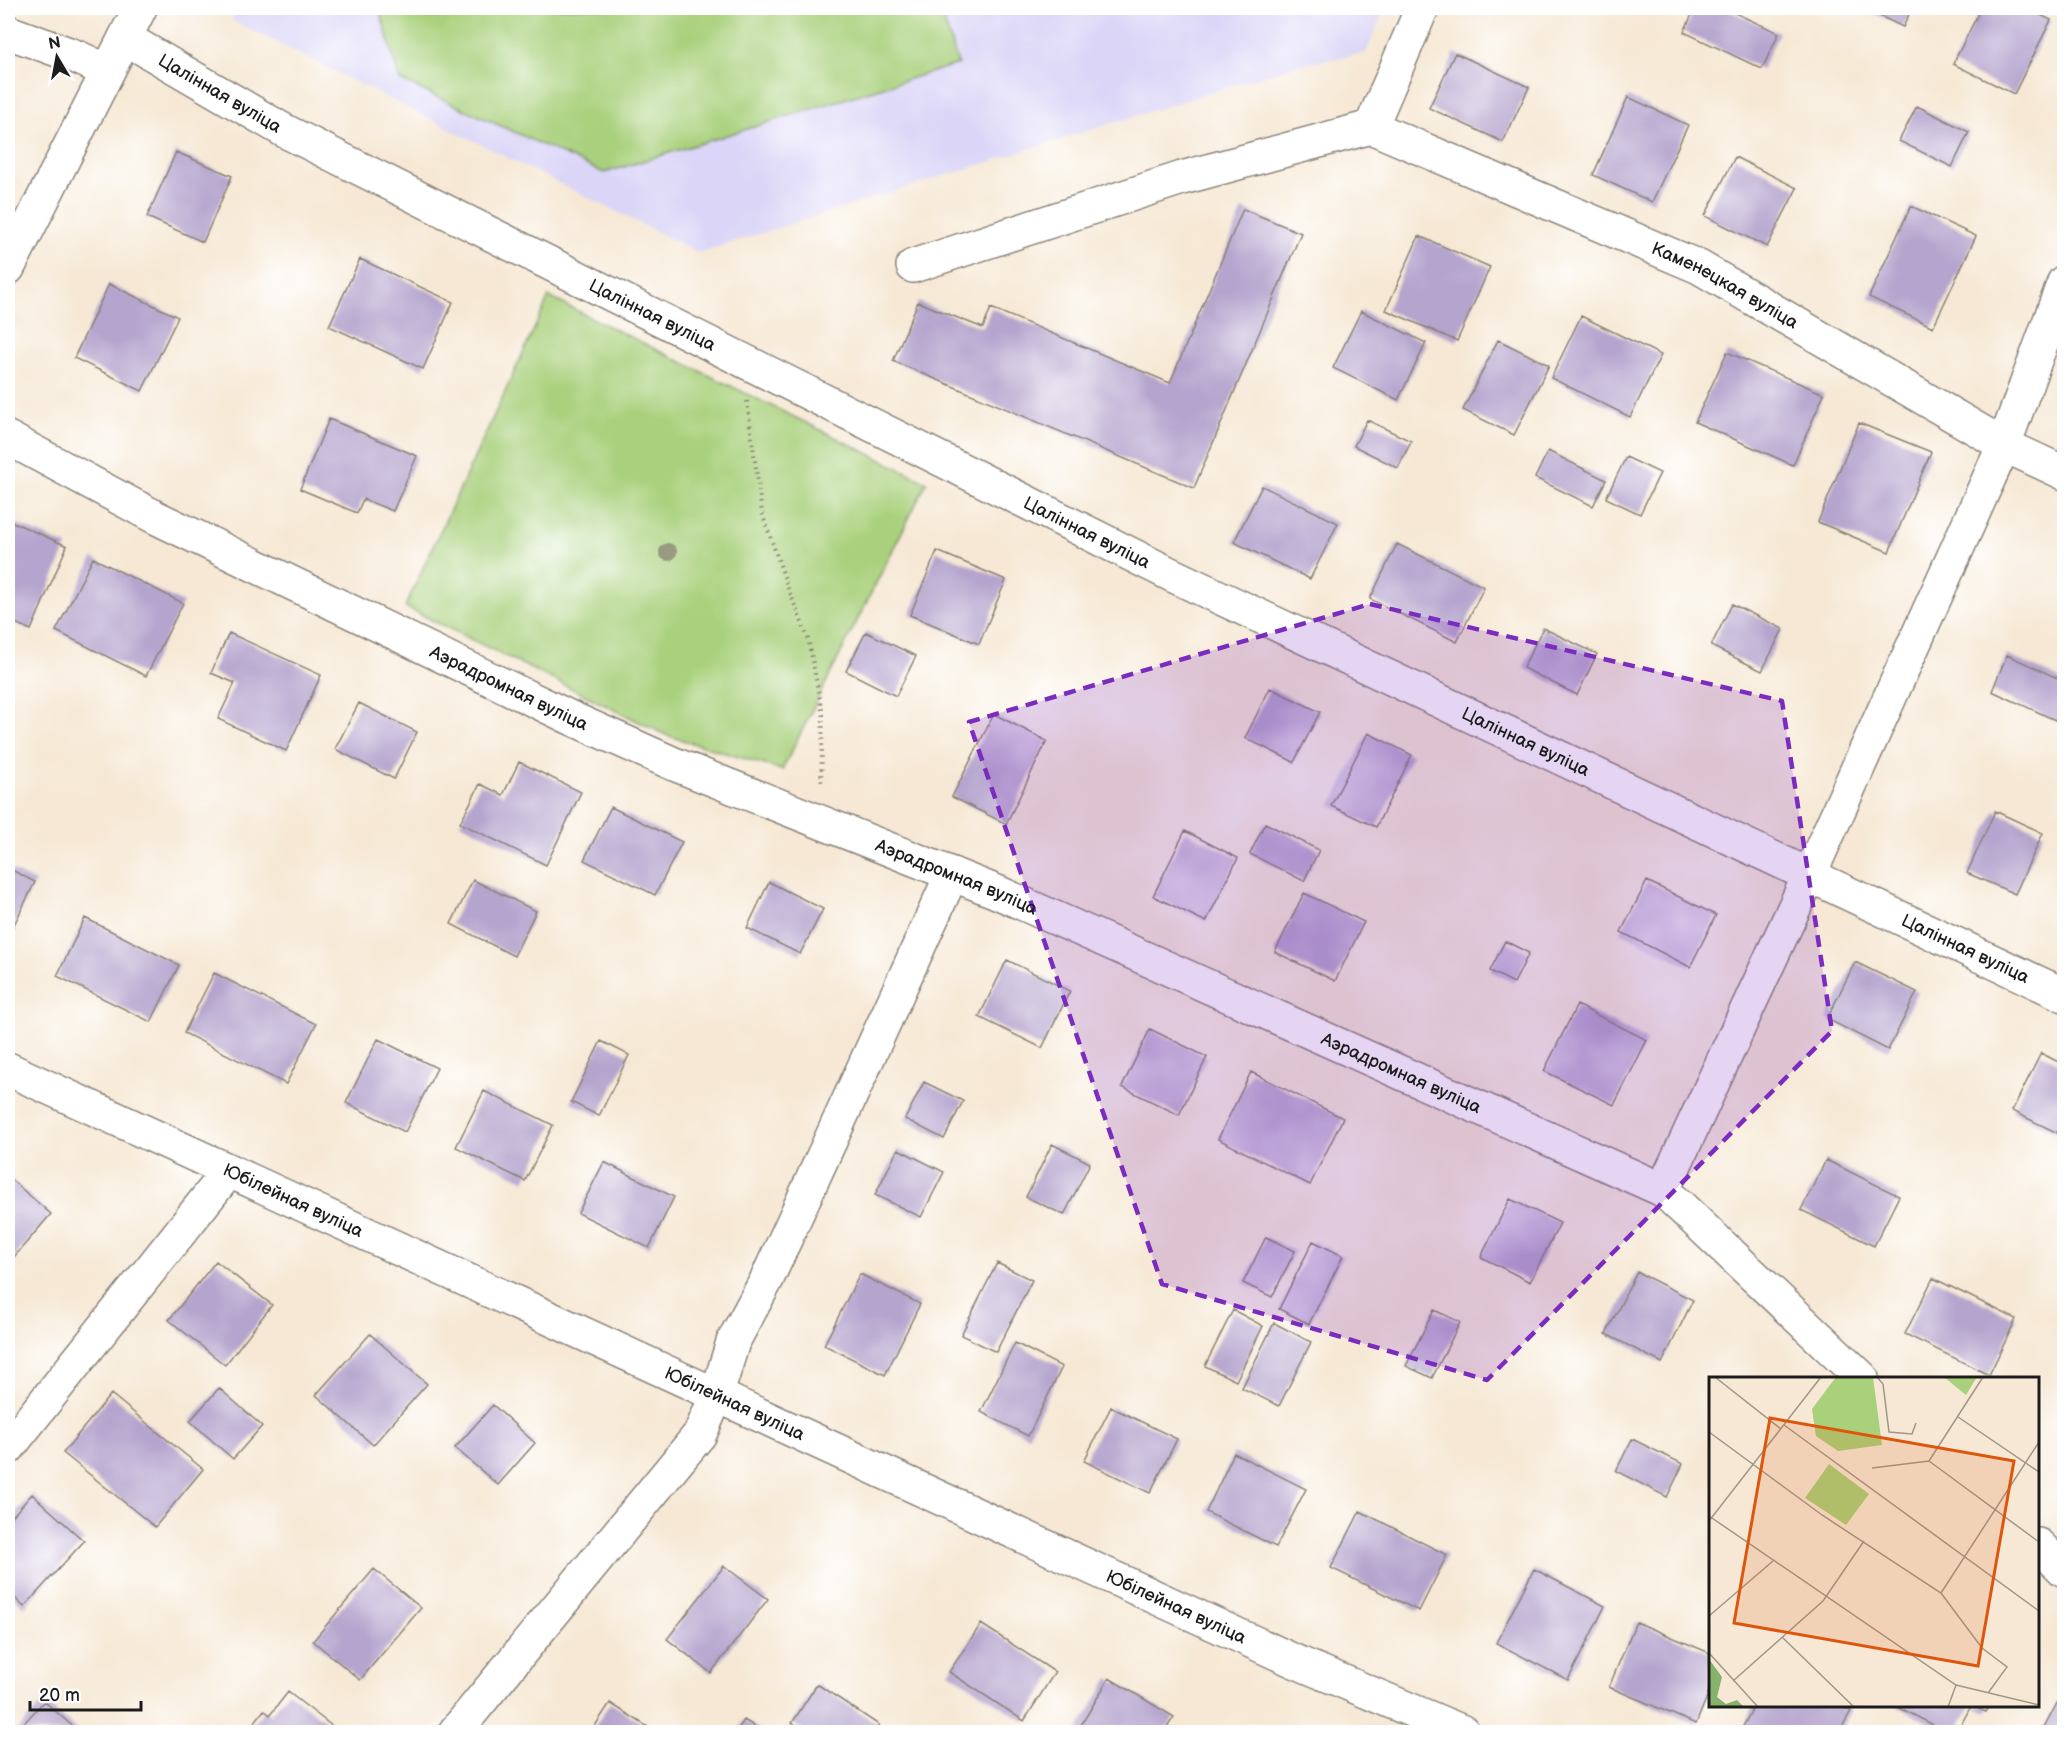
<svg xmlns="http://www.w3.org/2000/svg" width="2072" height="1740" font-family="'Balsamiq Sans',sans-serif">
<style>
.built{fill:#dbd6f7}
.green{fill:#a9d07b;stroke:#62764c;stroke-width:1.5}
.building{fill:#b5a4ce}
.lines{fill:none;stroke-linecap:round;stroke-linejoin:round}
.minor-casing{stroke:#898278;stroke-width:36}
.path{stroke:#898278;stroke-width:4;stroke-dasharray:1.5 4.5;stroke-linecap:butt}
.minor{stroke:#fff;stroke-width:33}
.tree{fill:#999a81}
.marked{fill:#7b2cbf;fill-opacity:0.2;stroke:#7b2cbf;stroke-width:4.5;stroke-dasharray:12 8;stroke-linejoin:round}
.labels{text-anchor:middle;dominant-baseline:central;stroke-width:6;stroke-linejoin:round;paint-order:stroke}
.street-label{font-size:18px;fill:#1c1c1c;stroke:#fff}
.inset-road{fill:none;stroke:#9f968a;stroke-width:1.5}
.view{fill:#de560d;fill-opacity:0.15;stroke:#de560d;stroke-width:3}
.inset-edge{fill:none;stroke:#1c1c1c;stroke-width:3}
</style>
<rect width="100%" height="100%" fill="#fff"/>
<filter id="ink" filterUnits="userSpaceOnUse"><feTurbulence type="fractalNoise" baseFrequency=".0167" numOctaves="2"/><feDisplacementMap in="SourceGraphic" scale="12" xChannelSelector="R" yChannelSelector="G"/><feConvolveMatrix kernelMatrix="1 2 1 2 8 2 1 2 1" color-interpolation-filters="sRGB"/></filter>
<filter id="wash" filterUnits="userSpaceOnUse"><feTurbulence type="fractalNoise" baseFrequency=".008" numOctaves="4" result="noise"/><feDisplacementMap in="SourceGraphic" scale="24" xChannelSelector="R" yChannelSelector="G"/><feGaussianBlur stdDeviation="1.35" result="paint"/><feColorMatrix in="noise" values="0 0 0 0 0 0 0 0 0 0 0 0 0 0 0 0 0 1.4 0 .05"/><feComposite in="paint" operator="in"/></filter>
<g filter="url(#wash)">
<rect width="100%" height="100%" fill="#f6e8d4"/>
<path class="built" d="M238,8H1385L1366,53L1298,65L699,253L231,20Z"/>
<path class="green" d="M379,8H940L958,64L604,173L400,80Z
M549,297L927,482L782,770L666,735L405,607Z"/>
<g id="blocks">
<path class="building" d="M1695,8H1724L1779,33L1762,69L1684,32Z
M1863,8H1912L1903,27Z
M1981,8H2026L2051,20L2014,94L1953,64Z
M1455,53L1529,87L1503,142L1429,108Z
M1628,97L1688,125L1652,202L1593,175Z
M1917,106L1969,132L1952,167L1899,141Z
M176,152L232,176L203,242L147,217Z
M1735,157L1797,188L1767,247L1705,216Z
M1911,206L1976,236L1933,327L1869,297Z
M1243,209L1301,233L1194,488L893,361L918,302L983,328L991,308L1170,383Z
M1419,236L1490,267L1457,341L1386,310Z
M360,259L453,302L423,369L329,326Z
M109,284L178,317L142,391L74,358Z
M1361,311L1426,343L1398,400L1333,368Z
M1581,316L1661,355L1630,417L1551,378Z
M1498,340L1549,365L1514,435L1463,410Z
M1727,352L1824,394L1793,465L1695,422Z
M329,419L417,456L393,511L363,499L357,513L300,489Z
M1367,420L1411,441L1398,468L1354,446Z
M1859,423L1931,452L1889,552L1818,522Z
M1548,451L1606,480L1593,506L1535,478Z
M1626,457L1660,473L1640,514L1606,498Z
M1262,486L1338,523L1310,579L1234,542Z
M8,520L67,546L31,630L8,620Z
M1397,544L1484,587L1457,642L1370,599Z
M937,551L1006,580L979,644L910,615Z
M93,558L183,603L146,676L56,631Z
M1732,604L1783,629L1762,671L1711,646Z
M1543,628L1597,654L1577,695L1523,668Z
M866,632L916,656L896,696L846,671Z
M229,633L321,675L286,751L218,719L235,683L211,673Z
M2007,655L2064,681V724L1992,691Z
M1270,688L1320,712L1294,762L1245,738Z
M359,703L417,732L394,779L335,749Z
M994,714L1047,741L1006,824L952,797Z
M1368,733L1412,755L1376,827L1331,806Z
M519,762L581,792L546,865L460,823L480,784L503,795Z
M611,807L682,842L655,895L584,860Z
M1995,811L2043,833L2015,894L1967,873Z
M1265,823L1319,850L1304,881L1250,854Z
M1185,831L1238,858L1206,922L1153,896Z
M8,868L35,882L8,937Z
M473,880L536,911L514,956L451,924Z
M1647,881L1716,915L1690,967L1621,932Z
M769,882L823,909L800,954L747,928Z
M1304,893L1364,922L1335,981L1275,952Z
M85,918L179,965L151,1022L57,976Z
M1505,941L1529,953L1514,983L1490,971Z
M1007,960L1070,991L1042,1048L979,1017Z
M1855,962L1917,992L1888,1050L1827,1019Z
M214,973L316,1024L286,1084L184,1033Z
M1577,1005L1647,1040L1614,1105L1544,1071Z
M1150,1029L1207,1057L1179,1115L1122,1087Z
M378,1039L437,1068L405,1132L346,1103Z
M601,1041L629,1055L599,1116L571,1102Z
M2041,1053L2064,1065V1136L2012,1111Z
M1251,1072L1343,1118L1310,1185L1218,1139Z
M924,1082L963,1101L944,1139L905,1119Z
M484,1091L553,1125L525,1181L456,1147Z
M1052,1144L1090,1163L1064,1215L1026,1197Z
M898,1149L944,1172L921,1217L875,1195Z
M1826,1160L1899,1196L1874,1246L1801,1210Z
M604,1162L674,1197L649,1248L578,1213Z
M8,1177L51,1214L8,1264Z
M1510,1199L1560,1223L1530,1282L1481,1257Z
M1266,1237L1295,1251L1272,1297L1243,1283Z
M1313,1241L1343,1256L1309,1324L1279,1309Z
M216,1261L272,1305L225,1365L169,1320Z
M997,1263L1032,1280L996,1352L961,1335Z
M1637,1272L1693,1300L1662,1363L1606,1334Z
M860,1274L920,1304L885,1375L824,1345Z
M1933,1278L2016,1319L1989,1375L1905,1334Z
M1233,1310L1263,1326L1236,1381L1205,1366Z
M1434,1310L1460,1322L1432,1378L1406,1366Z
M1274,1323L1311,1342L1279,1406L1242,1388Z
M370,1334L427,1384L373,1445L316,1395Z
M1015,1343L1062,1367L1028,1436L981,1412Z
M219,1388L262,1426L233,1459L190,1421Z
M111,1394L203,1469L155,1527L63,1453Z
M493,1405L535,1443L498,1485L455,1448Z
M1111,1407L1177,1439L1150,1493L1084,1461Z
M1632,1439L1683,1464L1667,1497L1616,1471Z
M1234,1453L1306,1489L1276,1547L1206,1512Z
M32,1494L84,1541L24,1607L8,1591V1521Z
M1360,1511L1447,1555L1419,1611L1331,1568Z
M724,1566L768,1599L711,1673L667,1639Z
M374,1569L421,1608L360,1680L313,1641Z
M1534,1569L1605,1606L1568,1680L1496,1643Z
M1636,1622L1710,1653V1689L1696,1724L1609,1687Z
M981,1624L1055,1672L1024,1721L949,1672Z
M1109,1678L1174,1717L1164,1732H1077Z
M817,1684L879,1725L875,1732H806L792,1723Z
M2064,1690V1732H2047L2043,1730Z
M288,1692L332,1726L327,1732H247L264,1710L270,1715Z
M44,1701L79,1732H16Z
M610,1703L656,1732H591Z
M1754,1706H1841L1851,1711L1839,1732H1740Z
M1896,1706H1971L1957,1732H1947Z
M1972,1706H1990L1986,1712Z
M744,1720L764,1732H736Z"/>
</g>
</g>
<g filter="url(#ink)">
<use href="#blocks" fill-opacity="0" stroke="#898278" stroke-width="1.5"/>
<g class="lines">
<g class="minor-casing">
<g id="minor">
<path d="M8,32L77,57L107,71"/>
<path id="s1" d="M125,38L283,130L1170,574L2064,995"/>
<path id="s2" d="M1371,127L1699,267L2004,445L2064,473"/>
<path d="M913,266L1182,178L1371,127L1422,8"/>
<path d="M8,268L140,8"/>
<path id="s3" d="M8,438L155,517L571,718L674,764L997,892L1663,1190L1862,1378"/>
<path id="s4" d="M8,1069L1292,1660L1463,1732"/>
<path d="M1663,1190L1809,876L2004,445L2064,282"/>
<path d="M8,1448L229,1171"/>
<path d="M2038,1545L2064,1570"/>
<path d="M455,1732L700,1434L716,1397L733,1342L767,1279L952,874"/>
</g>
</g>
<path class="path" d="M747,401L762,513L788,588L808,638L823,715L821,785"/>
<use href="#minor" class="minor"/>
</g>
<circle class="tree" cx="668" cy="552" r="9"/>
</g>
<path class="marked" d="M1370,604L1782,701L1832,1031L1487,1380L1162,1284L969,722Z"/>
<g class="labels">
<g class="street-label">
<text stroke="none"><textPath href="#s1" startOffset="110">Цалінная вуліца</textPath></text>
<text stroke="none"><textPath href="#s2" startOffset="388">Каменецкая вуліца</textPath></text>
<text stroke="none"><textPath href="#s1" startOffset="596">Цалінная вуліца</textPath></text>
<text stroke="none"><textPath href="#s1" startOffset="1082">Цалінная вуліца</textPath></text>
<text stroke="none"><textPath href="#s3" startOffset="560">Аэрадромная вуліца</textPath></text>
<text stroke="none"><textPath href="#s1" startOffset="1568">Цалінная вуліца</textPath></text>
<text stroke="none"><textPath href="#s3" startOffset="1046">Аэрадромная вуліца</textPath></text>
<text stroke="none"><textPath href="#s1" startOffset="2054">Цалінная вуліца</textPath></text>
<text stroke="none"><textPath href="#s3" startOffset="1532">Аэрадромная вуліца</textPath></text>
<text stroke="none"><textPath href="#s4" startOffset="314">Юбілейная вуліца</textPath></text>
<text stroke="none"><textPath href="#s4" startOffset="800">Юбілейная вуліца</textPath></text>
<text stroke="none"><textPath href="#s4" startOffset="1286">Юбілейная вуліца</textPath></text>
</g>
</g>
<g transform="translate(1709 1377)">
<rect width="330" height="330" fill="#f6e8d4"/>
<path d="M127,0H164L173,68L129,74L107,59L103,32ZM235,0H268L257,18ZM120,87L160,117L137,148L96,121Z" fill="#a9d07b"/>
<path d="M0,282L13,300L8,320L17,327L28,323L35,330H0Z" fill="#86b26b"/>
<path class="inset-road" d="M6,0L72,52M168,0L174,7L180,55L203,57L207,46M249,40L330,95M75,48L330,234M0,55L113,138L232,216L273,271L298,290L279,316M220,84L330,165M163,91L220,84L274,0M0,139L247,308L330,328M0,144L112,0M232,216L330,65M0,239L64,184M73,260L145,330M0,276L49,330M24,304L114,224L155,164M239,330L247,308"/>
<path class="view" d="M61,41L305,84L269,289L25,246Z"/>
<rect width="330" height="330" class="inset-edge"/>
</g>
<rect width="2072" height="1740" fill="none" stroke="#fff" stroke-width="30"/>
<g transform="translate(57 57) rotate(350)" stroke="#ffffff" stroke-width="4.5" paint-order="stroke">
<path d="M0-4.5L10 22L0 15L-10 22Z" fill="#1c1c1c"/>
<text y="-9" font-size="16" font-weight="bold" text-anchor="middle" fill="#1c1c1c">N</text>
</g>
<path d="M30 1701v9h111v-9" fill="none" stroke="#1c1c1c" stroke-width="3"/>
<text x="39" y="1701" font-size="18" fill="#1c1c1c" stroke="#ffffff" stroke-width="4.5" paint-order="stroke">20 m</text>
</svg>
